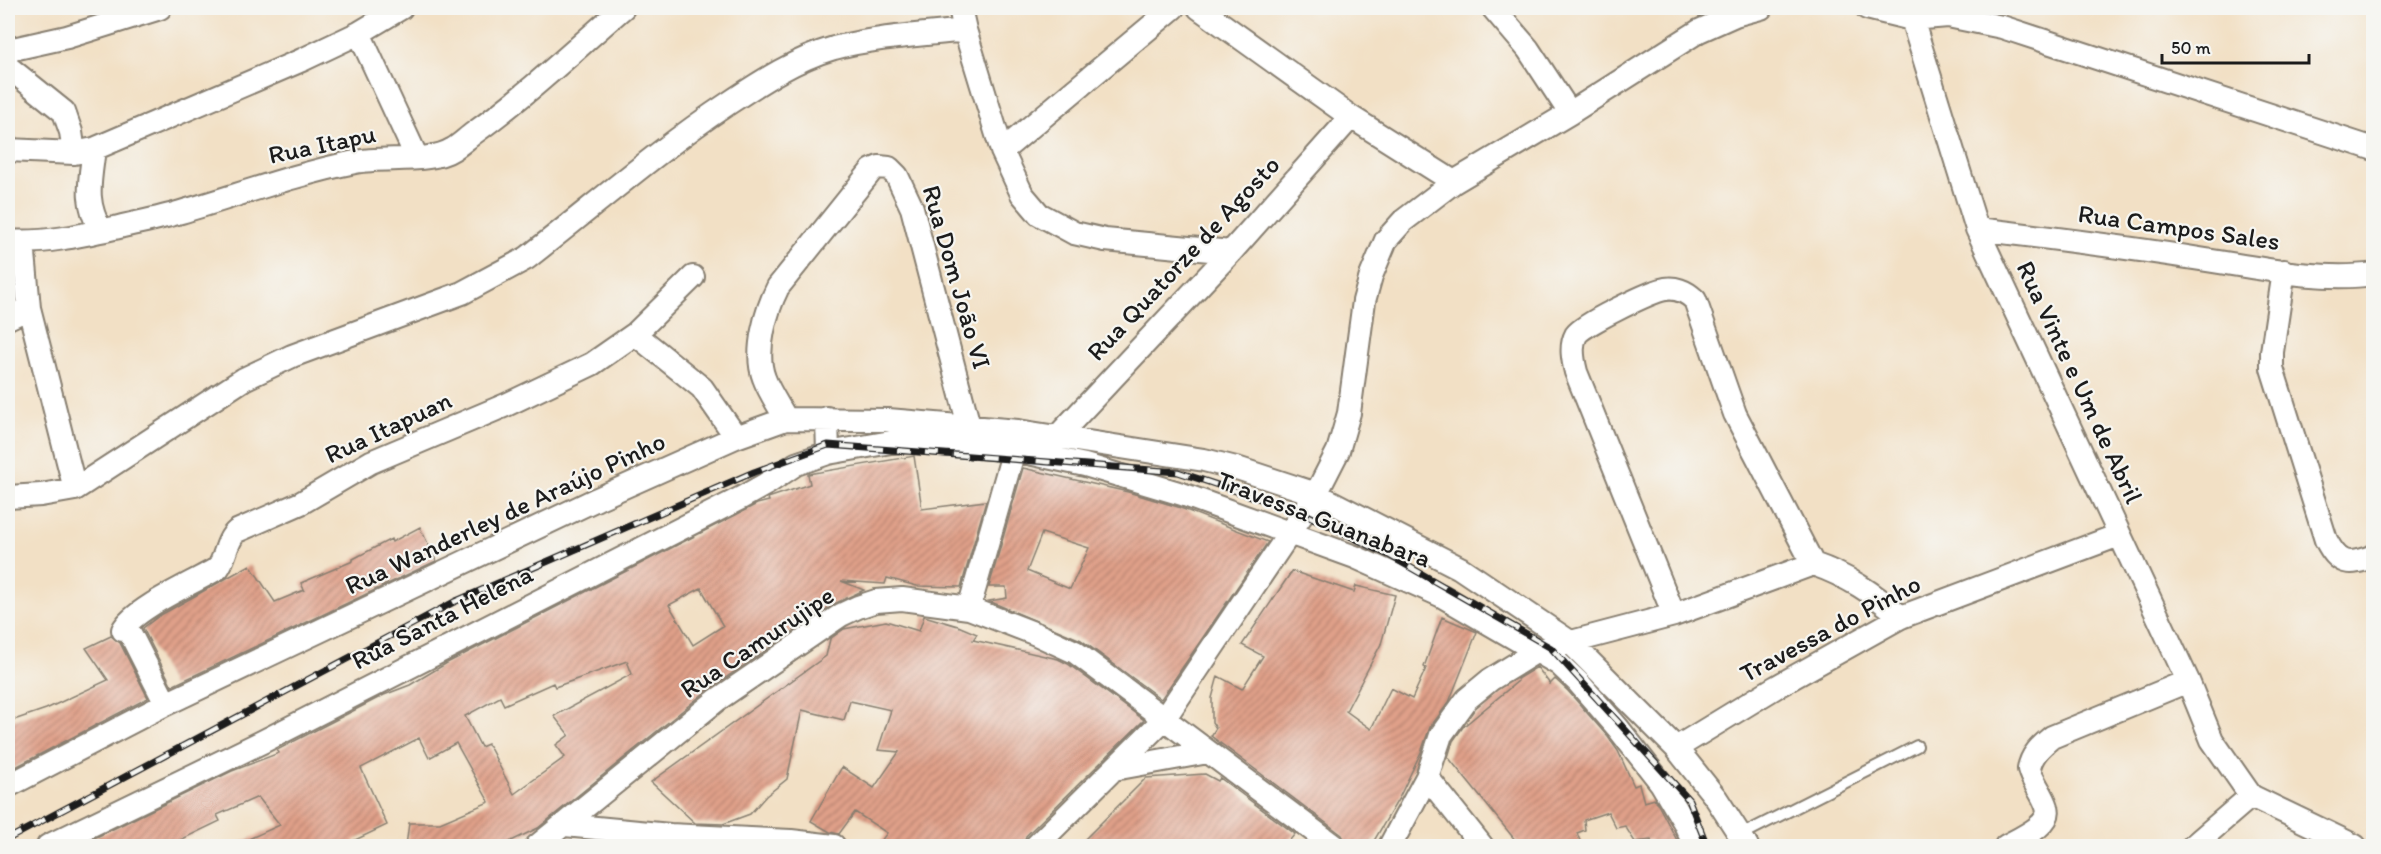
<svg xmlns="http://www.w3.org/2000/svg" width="2381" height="854" font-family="Itim,sans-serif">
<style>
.building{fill:url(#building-hatch);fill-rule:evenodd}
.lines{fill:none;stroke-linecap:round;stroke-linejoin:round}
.lane-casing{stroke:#877e70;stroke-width:14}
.street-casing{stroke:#877e70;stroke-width:26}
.lane{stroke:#fff;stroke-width:10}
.street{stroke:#fff;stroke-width:22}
.rail-casing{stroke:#1c1c1c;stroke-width:7}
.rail{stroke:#f6f6f2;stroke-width:4.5;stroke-dasharray:14;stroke-linecap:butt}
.labels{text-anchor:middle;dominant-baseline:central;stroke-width:4.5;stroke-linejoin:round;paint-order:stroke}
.street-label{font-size:26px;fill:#1c1c1c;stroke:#f6f6f2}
</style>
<defs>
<pattern id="building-hatch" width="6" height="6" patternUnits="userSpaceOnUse" patternTransform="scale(1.5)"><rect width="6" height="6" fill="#e0a089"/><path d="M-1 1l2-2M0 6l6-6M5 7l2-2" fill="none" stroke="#b5826f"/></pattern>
</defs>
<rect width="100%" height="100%" fill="#f6f6f2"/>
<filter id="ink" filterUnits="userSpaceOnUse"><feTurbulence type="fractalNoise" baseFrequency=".0167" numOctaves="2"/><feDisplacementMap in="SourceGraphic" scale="12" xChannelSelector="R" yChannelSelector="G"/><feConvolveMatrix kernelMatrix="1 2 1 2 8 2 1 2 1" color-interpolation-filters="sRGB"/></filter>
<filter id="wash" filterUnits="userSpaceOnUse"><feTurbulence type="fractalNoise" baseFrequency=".008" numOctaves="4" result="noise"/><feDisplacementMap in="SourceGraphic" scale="24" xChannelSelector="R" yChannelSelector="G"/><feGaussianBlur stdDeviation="1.35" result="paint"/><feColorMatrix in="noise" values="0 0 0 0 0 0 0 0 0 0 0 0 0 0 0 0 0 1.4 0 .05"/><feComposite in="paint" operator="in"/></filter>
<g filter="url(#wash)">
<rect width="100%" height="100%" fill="#f2e0c5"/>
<g id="blocks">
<path class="building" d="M914,456L922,509L986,501L961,587L917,586L887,578L885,584L841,581L864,590L834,604L709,689L538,828L501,846H406L409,823H440L489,802L456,743L429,758L419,738L361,768L387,825L353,841L358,846H233L280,825L258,797L217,815L220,821L168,846H78L232,771L279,753L277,750L384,695L410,685L447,663L757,504L769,501L768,498L810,484L808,474ZM701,588L723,626L693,645L669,605ZM627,661L632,674L554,716L569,735L556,745L565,757L514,794L488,744L481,747L465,716L500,697L504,705L553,683L555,687Z
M1023,468L1128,492L1178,507L1268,542L1161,699L1081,640L989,601L1007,598L1006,587H989ZM1042,533L1089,548L1070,589L1027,571Z
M420,527L436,561L172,686L143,628L159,616L250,565L275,602L304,590L301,583L353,561V559L391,539L392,542Z
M1292,571L1354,592L1356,586L1395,595L1381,644L1346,711L1371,729L1391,688L1412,699L1426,668L1424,667L1442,617L1477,632L1449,702L1430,727L1421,752L1399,798L1371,846L1347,845L1342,835L1211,736L1216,728L1212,722V698L1218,676L1242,689L1263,656L1242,645Z
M924,616L958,626L977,634L973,640L1058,659L1068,664L1144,720L1026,836L1023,846H892L880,842L887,833L855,812L839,834L830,832L811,821L842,767L874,788L899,752L878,750L891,710L850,701L844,720L802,710L787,779L766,796L750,814L723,824L695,823L651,782L826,656L830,639L844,629L886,621L919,631Z
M111,636L120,643L148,698L8,771V722L46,709L108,680L86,648Z
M1537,667L1550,684L1555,679L1568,691L1608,737L1618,751L1634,786L1639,784L1644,802L1655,799L1680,846H1652L1651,840L1635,842L1625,826L1616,828L1608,812L1584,820L1585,830L1577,833L1582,846H1520L1448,757L1453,741L1463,727L1518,681L1517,679Z
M1205,774L1218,781L1220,778L1295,834L1285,846H1078L1146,778Z"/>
</g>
</g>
<g filter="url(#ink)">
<use href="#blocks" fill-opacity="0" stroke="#877e70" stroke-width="1.5"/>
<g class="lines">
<g class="lane-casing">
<path id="lane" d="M1741,835L1917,746"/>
</g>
<g class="street-casing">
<path id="street" d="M960,8L965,30L1002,151L1022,194L1039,214L1074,233L1105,240L1231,252
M1199,8L1351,117L1454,182
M1493,8L1528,49L1570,113
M1867,8L1912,19L1948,16L2002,27L2374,149
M1912,19L1977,229L2188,681L2212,740L2251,796L2355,846
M359,33L417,158
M8,53L13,49L67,37L160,8
M8,67L64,112L71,132L74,153
M94,149C90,182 84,201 101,231
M8,150L74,153L94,149L302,60L359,33L401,8
M1002,151L1173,8
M1977,229C2052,238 2126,247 2200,259C2255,267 2319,282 2374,274
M8,241C45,244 83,235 119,227C140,222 161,218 181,212C239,195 296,174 355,162C384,156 430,164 453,149C460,145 467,138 474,133C527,95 574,50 623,8
M23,242L29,308L75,489
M2284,271L2272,352V368L2326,540C2339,565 2348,566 2374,556
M8,318L29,308
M635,334L702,388L736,437
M786,419C779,406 769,392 764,378C754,352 766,311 778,287L872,170L879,167L889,168L897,176L912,208L969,426
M1056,438L1231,252L1351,117
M828,453L891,442L916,441L1014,450L1085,465L1182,494L1355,557L1442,596L1559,664L1578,682L1618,728L1661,783L1684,822L1695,846
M8,497L41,495L75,489L244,379L292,356L462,293L527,258C594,206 658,150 729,103C762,81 796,59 834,48C876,37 922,35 965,30
M1813,564C1848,576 1873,593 1901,617
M969,608L1014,450
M1674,615L1576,372C1573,360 1570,346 1576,335C1583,324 1647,294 1661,290C1674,286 1686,291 1695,300L1735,414L1813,564
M166,704L129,631L123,630C134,608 196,582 218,568C226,557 226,540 237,531L301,503L371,462L506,405L592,364L635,334L693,277
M1676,748L1776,687L1901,617L2119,535
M1114,769L1208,752
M1427,777L1482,846
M8,786L166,704L597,499L736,437L786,419L888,420L1018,431L1204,460L1240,469L1316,494L1460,568L1570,642L1676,748L1716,798L1747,846
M565,825L670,835L791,841L834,846
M48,846L262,742L741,498L766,484L796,464L828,453L827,418
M537,846L717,700L841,615L858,607L876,601L902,599L969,608L1036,634L1075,652L1334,846
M1036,846L1164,719L1316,494L1338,451L1349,413L1364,301L1371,276L1386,240L1403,221L1454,182L1570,113L1699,31L1735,15L1761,8
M1390,846L1427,777L1441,735L1467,699L1490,680L1537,651L1674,615L1813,564
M2006,846C2018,839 2053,825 2047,807C2043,793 2032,782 2029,769C2031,755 2041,746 2052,737L2188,681
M2193,846L2251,796"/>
</g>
<use href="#lane" class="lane"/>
<use href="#street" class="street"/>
<g class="rail-casing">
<path id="rail" d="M8,839L454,602L754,472L828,445L1178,472L1303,513L1387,554L1551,648L1689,800L1707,846"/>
</g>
<use href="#rail" class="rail"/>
</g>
</g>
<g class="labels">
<g class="street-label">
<text transform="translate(322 144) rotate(-12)">Rua Itapu</text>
<text transform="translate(2179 227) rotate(8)">Rua Campos Sales</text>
<text transform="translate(1183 258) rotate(-47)">Rua Quatorze de Agosto</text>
<text transform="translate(957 277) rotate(74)">Rua Dom João VI</text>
<text transform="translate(2080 382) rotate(65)">Rua Vinte e Um de Abril</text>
<text transform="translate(388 427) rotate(-25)">Rua Itapuan</text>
<text transform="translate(505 513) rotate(-25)">Rua Wanderley de Araújo Pinho</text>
<text transform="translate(1324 519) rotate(21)">Travessa Guanabara</text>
<text transform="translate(442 617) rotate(-27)">Rua Santa Helena</text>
<text transform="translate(1830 628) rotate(-28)">Travessa do Pinho</text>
<text transform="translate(757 642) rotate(-34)">Rua Camurujipe</text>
</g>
</g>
<rect width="2381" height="854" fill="none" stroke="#f6f6f2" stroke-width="30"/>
<path d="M2162 54v9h147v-9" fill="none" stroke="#1c1c1c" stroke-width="3"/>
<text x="2171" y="54" font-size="18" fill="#1c1c1c" stroke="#f6f6f2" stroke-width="4.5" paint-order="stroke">50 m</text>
</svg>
